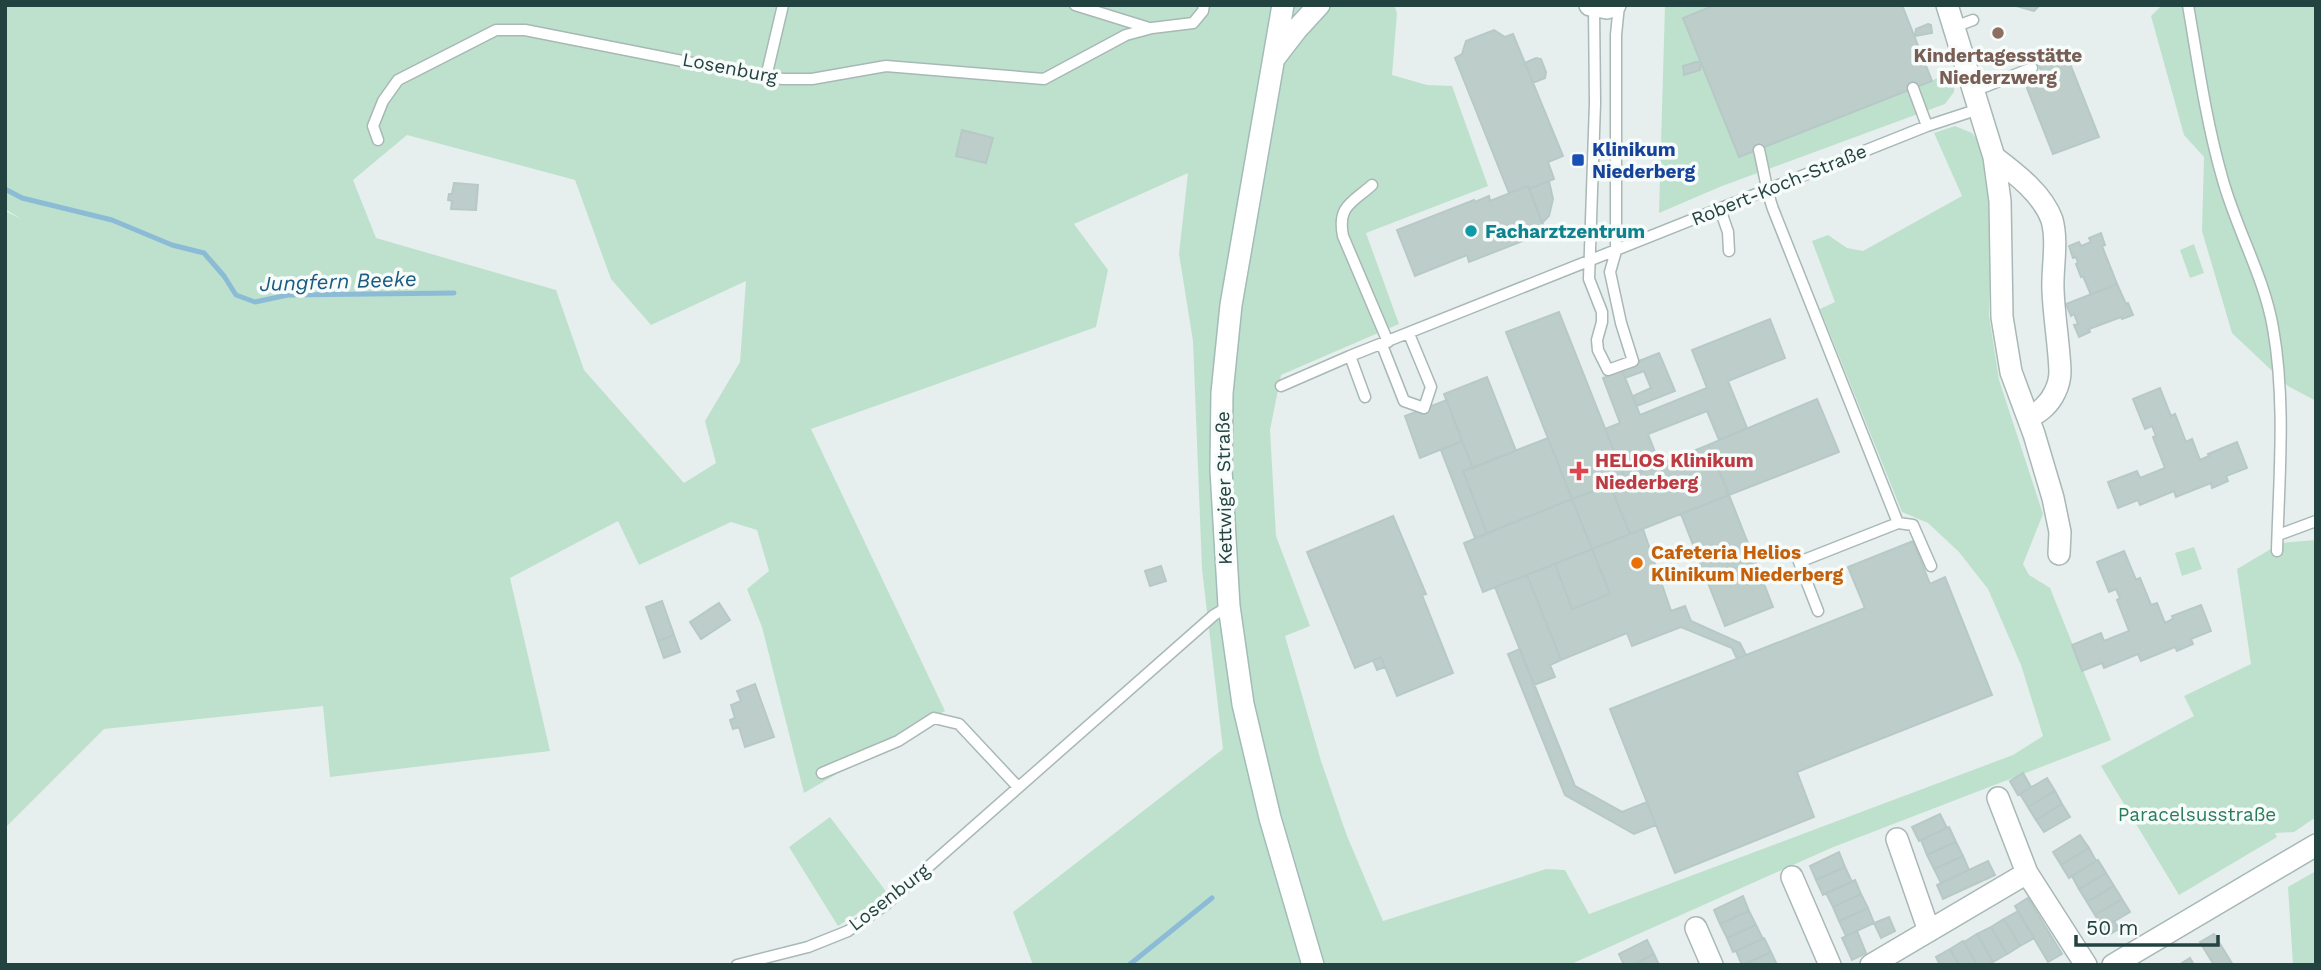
<svg xmlns="http://www.w3.org/2000/svg" width="2321" height="970" font-family="'Work Sans',sans-serif">
<style>
.green{fill:#bee1ce;fill-rule:evenodd}
.lines{fill:none;stroke-linecap:round;stroke-linejoin:round}
.stream{stroke:#8cbbd6;stroke-width:5}
.building{fill:#bdcdca;stroke:#b7c9c6;stroke-width:2}
.lane-casing{stroke:#a8b8b6;stroke-width:13}
.street-casing{stroke:#a8b8b6;stroke-width:24}
.secondary-casing{stroke:#a3bbb9;stroke-width:24}
.lane{stroke:#fff;stroke-width:10}
.street{stroke:#fff;stroke-width:21}
.secondary{stroke:#fff;stroke-width:21}
.education-dot{fill:#8d6e63;stroke:#f7fbfa;stroke-width:2.5}
.transit-dot{fill:#1a4fb4;stroke:#f7fbfa;stroke-width:2.5}
.culture-dot{fill:#0f9aa8;stroke:#f7fbfa;stroke-width:2.5}
.health-dot{fill:#e0444e;stroke:#f7fbfa;stroke-width:2.5}
.food-dot{fill:#e8710a;stroke:#f7fbfa;stroke-width:2.5}
.labels{text-anchor:middle;dominant-baseline:central;stroke-width:7;stroke-linejoin:round;paint-order:stroke}
.education-label{font-size:19px;font-weight:bold;fill:#785e54;stroke:#f7fbfa}
.street-label{font-size:19px;fill:#234341;stroke:#f7fbfa}
.transit-label{font-size:19px;font-weight:bold;fill:#164399;stroke:#f7fbfa;text-anchor:start}
.culture-label{font-size:19px;font-weight:bold;fill:#0d838f;stroke:#f7fbfa;text-anchor:start}
.health-label{font-size:19px;font-weight:bold;fill:#be3a42;stroke:#f7fbfa;text-anchor:start}
.food-label{font-size:19px;font-weight:bold;fill:#c56008;stroke:#f7fbfa;text-anchor:start}
.park-label{font-size:19px;fill:#2b7c5b;stroke:#f7fbfa}
.water-label{font-size:21px;font-style:italic;fill:#195b83;stroke:#f7fbfa}
</style>
<rect width="100%" height="100%" fill="#e6efed"/>
<path class="green" d="M5,5H1394L1397,13L1392,75L1427,85L1452,86L1488,186L1366,233L1399,324L1281,375L1270,430L1276,536L1310,626L1285,636L1321,761L1347,836L1383,921L1546,869L1565,870L1589,914L2013,755L2043,736L2021,665L1988,589L1959,552L1928,523L1902,512L1820,309L1835,302L1812,241L1828,235L1847,248L1863,251L1962,196L1934,133L1955,126L1972,133L1978,141L1987,179L1991,227L1989,315L1999,380L2043,514L2023,564L2029,575L2050,588L2111,740L1831,848L1569,965H1033L1013,912L1223,749L1202,569L1193,341L1179,254L1188,173L1074,224L1108,270L1096,327L811,429L945,711L804,793L762,627L747,589L769,571L757,530L731,522L639,565L618,521L510,578L550,751L330,777L323,706L104,729L5,828V211L21,219L5,209ZM407,135L575,180L611,279L651,325L746,281L740,362L705,421L716,463L684,483L584,370L556,290L376,238L353,180Z
M1665,5H1715L1683,18L1739,157L1932,81L1948,71L1955,79L1954,92L1945,104L1722,186L1659,213Z
M2162,5H2316V401L2288,386L2232,333L2202,231L2204,157L2184,135L2151,16Z
M2194,244L2204,273L2190,278L2180,250Z
M2316,540V817L2294,832L2275,833L2277,837L2179,895L2101,766L2194,716L2184,696L2251,664L2237,569L2281,543Z
M2194,547L2202,569L2182,576L2175,553Z
M830,817L888,894L838,926L789,847Z
M2316,871V965H2293L2288,887Z"/>
<g class="lines">
<path class="stream" d="M5,189L22,198L112,220L172,245L204,253L224,276L236,295L255,302L288,295L454,293
M1129,965L1212,898"/>
</g>
<path class="building" d="M1715,5H1902L1932,81L1739,157L1683,18Z
M2013,5H2040L2034,11Z
M1928,24L1931,25L1932,33L1915,36L1916,29Z
M1494,30L1505,37L1513,34L1563,156L1548,162L1554,179L1529,189L1528,186L1509,193L1455,58L1462,54L1466,41Z
M2065,51L2099,137L2053,154L2023,78L2041,71L2038,62Z
M1536,58L1541,59L1546,72L1545,78L1533,83L1525,63Z
M1696,62H1701L1700,70L1684,75L1683,66Z
M962,130L993,138L986,163L956,156Z
M1549,181L1553,199L1549,216L1542,223L1529,189Z
M454,183L478,185L476,210L451,209L452,201L448,200L449,194H452Z
M1528,186L1546,232L1469,262L1467,255L1415,276L1397,230L1474,200L1475,202L1489,196L1490,201Z
M2101,233L2105,245L2102,246L2117,284L2091,295L2083,276L2081,277L2076,264L2078,263L2076,257L2073,258L2069,246L2079,242L2081,246L2091,242L2089,238Z
M2117,284L2126,304L2128,303L2133,315L2122,319L2121,317L2089,329L2090,332L2079,337L2074,325L2078,324L2074,314L2071,316L2066,304Z
M1559,312L1625,479L1572,499L1506,332Z
M1770,319L1785,358L1728,381L1747,428L1719,440L1707,411L1648,434L1660,465L1625,479L1605,429L1620,423L1603,378L1622,370L1640,415L1707,388L1692,350Z
M1659,353L1675,391L1637,406L1633,396L1651,388L1644,371L1625,378L1621,368Z
M1487,377L1516,451L1473,468L1444,394Z
M2160,388L2171,416L2175,414L2186,442L2192,439L2200,460L2209,456L2208,454L2237,442L2247,468L2226,476L2228,481L2212,488L2211,483L2176,497L2174,491L2140,505L2138,500L2118,508L2108,482L2137,471L2140,478L2165,468L2153,437L2156,436L2152,426L2145,429L2133,399Z
M1817,399L1839,452L1729,495L1708,445Z
M1447,400L1462,441L1420,458L1405,416Z
M1548,438L1572,499L1487,533L1463,471Z
M1462,441L1473,468L1463,471L1487,533L1475,538L1441,450Z
M1708,445L1729,495L1630,534L1610,485Z
M1610,485L1630,534L1592,549L1572,499Z
M1729,495L1773,607L1725,626L1681,514Z
M1572,499L1592,549L1483,592L1464,543Z
M1393,516L1426,594L1422,595L1453,673L1397,696L1381,657L1355,668L1307,552Z
M1643,529L1671,611L1685,606L1691,621L1740,643L1746,655L1737,659L1732,648L1681,627L1632,646L1627,633L1561,660L1527,575L1555,564L1572,609L1610,594L1592,549Z
M1913,541L1930,584L1945,577L1992,695L1797,772L1814,817L1675,873L1610,709L1865,608L1848,567Z
M1592,549L1610,594L1572,609L1555,564Z
M2124,551L2136,580L2140,578L2151,605L2157,603L2165,623L2173,619L2172,616L2201,605L2211,631L2191,639L2193,644L2177,651L2175,647L2141,661L2138,654L2104,668L2102,663L2082,671L2072,645L2101,633L2104,641L2129,631L2117,600L2120,598L2116,589L2109,592L2097,562Z
M1161,566L1166,581L1150,586L1145,571Z
M1527,575L1561,660L1550,665L1555,677L1534,685L1495,587Z
M662,601L674,635L658,641L646,607Z
M719,603L730,620L701,639L690,622Z
M674,635L680,652L664,658L658,641Z
M1520,649L1575,786L1622,812L1647,802L1656,825L1634,834L1565,795L1508,654Z
M1381,657L1385,667L1377,670L1373,660Z
M755,684L774,737L745,747L739,727L733,729L730,720L735,718L731,705L741,701L737,691Z
M2023,773L2031,787L2018,795L2010,781Z
M2047,778L2055,791L2028,807L2020,794Z
M2055,791L2062,804L2036,820L2028,807Z
M2062,804L2070,817L2044,832L2036,820Z
M1940,814L1947,828L1919,841L1912,827Z
M1949,827L1956,842L1927,855L1921,840Z
M2080,835L2089,848L2061,865L2053,852Z
M1956,842L1963,856L1934,869L1927,855Z
M2089,848L2096,861L2069,878L2061,865Z
M1839,852L1845,867L1816,880L1810,866Z
M1963,856L1969,870L1941,883L1934,869Z
M2098,860L2106,873L2079,889L2072,876Z
M1988,861L1995,875L1943,899L1937,885Z
M1845,867L1852,882L1823,895L1816,880Z
M2106,873L2114,886L2087,902L2079,889Z
M1855,880L1861,894L1833,907L1826,893Z
M2114,886L2122,899L2095,915L2087,902Z
M1861,894L1868,908L1839,921L1833,907Z
M1743,896L1749,911L1720,924L1714,910Z
M2028,898L2062,954L2048,962L2015,906Z
M2122,899L2130,912L2103,928L2095,915Z
M1868,908L1874,923L1846,936L1839,921Z
M1749,911L1756,925L1727,938L1720,924Z
M2018,911L2034,938L2020,946L2004,919Z
M1889,917L1895,931L1881,938L1874,923Z
M2004,919L2020,946L2007,954L1991,927Z
M2114,921L2119,929L2105,937L2100,930Z
M1756,925L1763,939L1733,952L1727,938Z
M1991,927L2007,954L1993,962L1977,934Z
M1857,931L1866,953L1852,960L1842,938Z
M1977,934L1993,962L1989,965H1977L1964,942Z
M2214,934L2233,965H2214L2200,942Z
M1764,938L1771,952L1742,965L1736,951Z
M1647,940L1654,954L1633,965H1624L1619,954Z
M1963,941L1964,942L1977,965H1959L1950,949Z
M1950,949L1959,965H1940L1936,957Z
M1771,952L1777,965H1744Z
M1654,954L1659,965H1633Z
M2190,958L2194,965H2179Z"/>
<g class="lines">
<g class="lane-casing">
<path id="lane" d="M1075,5L1149,28
M2188,5C2198,63 2206,121 2222,177C2236,229 2264,276 2273,328C2286,401 2279,478 2277,551
M1594,7L1595,103L1589,279L1602,312V322L1597,340L1598,350L1608,370L1633,361L1621,323L1610,272L1616,251V35L1619,5
M1954,27L1973,20
M766,77L783,5
M1913,88L1927,126
M1974,91L2032,68
M378,140L373,126L383,101L398,80L496,30H525L748,74L783,79H812L886,66L1044,79L1126,35L1152,28L1193,23L1203,11L1204,5
M1759,150C1764,170 1766,190 1773,209L1898,523L1799,562L1818,611
M1372,185C1352,203 1337,206 1343,236L1388,342
M1720,209L1728,232L1729,251
M1382,345L1404,401L1424,408L1431,387L1409,334
M1281,386L1350,356
M1365,397L1350,356L1927,126L1979,109
M1898,523L1913,525L1931,566
M2278,535L2316,521
M822,773L898,741L934,718L959,724L1018,787
M737,965L808,947L848,931L885,905L1214,615L1229,606"/>
</g>
<g class="street-casing">
<path id="street" d="M1947,5L1994,157L2000,201L2002,317L2011,372L2034,434L2053,498L2060,532L2059,554
M1994,157C2015,173 2043,194 2052,220C2058,242 2052,268 2053,290C2054,317 2059,344 2060,371C2060,377 2058,386 2055,392C2050,403 2040,413 2028,417
M1998,798L2027,873
M1897,839L1929,931
M1792,877L1830,965
M1696,928L1712,965
M1871,965L2027,873L2086,965
M2113,965L2316,845"/>
</g>
<g class="secondary-casing">
<path id="secondary" d="M1283,5L1231,305L1222,393L1221,470L1229,606L1243,704L1270,818L1313,965
M1590,5L1607,8L1615,5
M1276,56L1296,30L1319,5"/>
</g>
<use href="#lane" class="lane"/>
<use href="#street" class="street"/>
<use href="#secondary" class="secondary"/>
</g>
<circle class="education-dot" cx="1998" cy="33" r="7"/>
<rect class="transit-dot" x="1571" y="153" width="14" height="14" rx="3.5"/>
<circle class="culture-dot" cx="1471" cy="231" r="7"/>
<path class="health-dot" d="M1575.5 460.5h7v7h7v7h-7v7h-7v-7h-7v-7h7z"/>
<circle class="food-dot" cx="1637" cy="563" r="7"/>
<g class="labels">
<g class="education-label">
<text x="1998" y="55">Kindertagesstätte<tspan x="1998" dy="22">Niederzwerg</tspan></text>
</g>
<g class="street-label">
<text transform="translate(730 68) rotate(11)">Losenburg</text>
<text transform="translate(1779 185) rotate(-22)">Robert-Koch-Straße</text>
<text transform="translate(1224 488) rotate(-91)">Kettwiger Straße</text>
<text transform="translate(889 897) rotate(-38)">Losenburg</text>
</g>
<g class="transit-label">
<text x="1592" y="149">Klinikum<tspan x="1592" dy="22">Niederberg</tspan></text>
</g>
<g class="culture-label">
<text x="1485" y="231">Facharztzentrum</text>
</g>
<g class="health-label">
<text x="1595" y="460">HELIOS Klinikum<tspan x="1595" dy="22">Niederberg</tspan></text>
</g>
<g class="food-label">
<text x="1651" y="552">Cafeteria Helios<tspan x="1651" dy="22">Klinikum Niederberg</tspan></text>
</g>
<g class="park-label">
<text x="2197" y="814">Paracelsusstraße</text>
</g>
<g class="water-label">
<text transform="translate(338 281) rotate(-2)">Jungfern Beeke</text>
</g>
</g>
<rect width="2321" height="970" fill="none" stroke="#234341" stroke-width="14"/>
<path d="M2076 935v10h142v-10" fill="none" stroke="#234341" stroke-width="3.5"/>
<text x="2086" y="935" font-size="21" fill="#234341" stroke="#f7fbfa" stroke-width="5" paint-order="stroke">50 m</text>
</svg>
